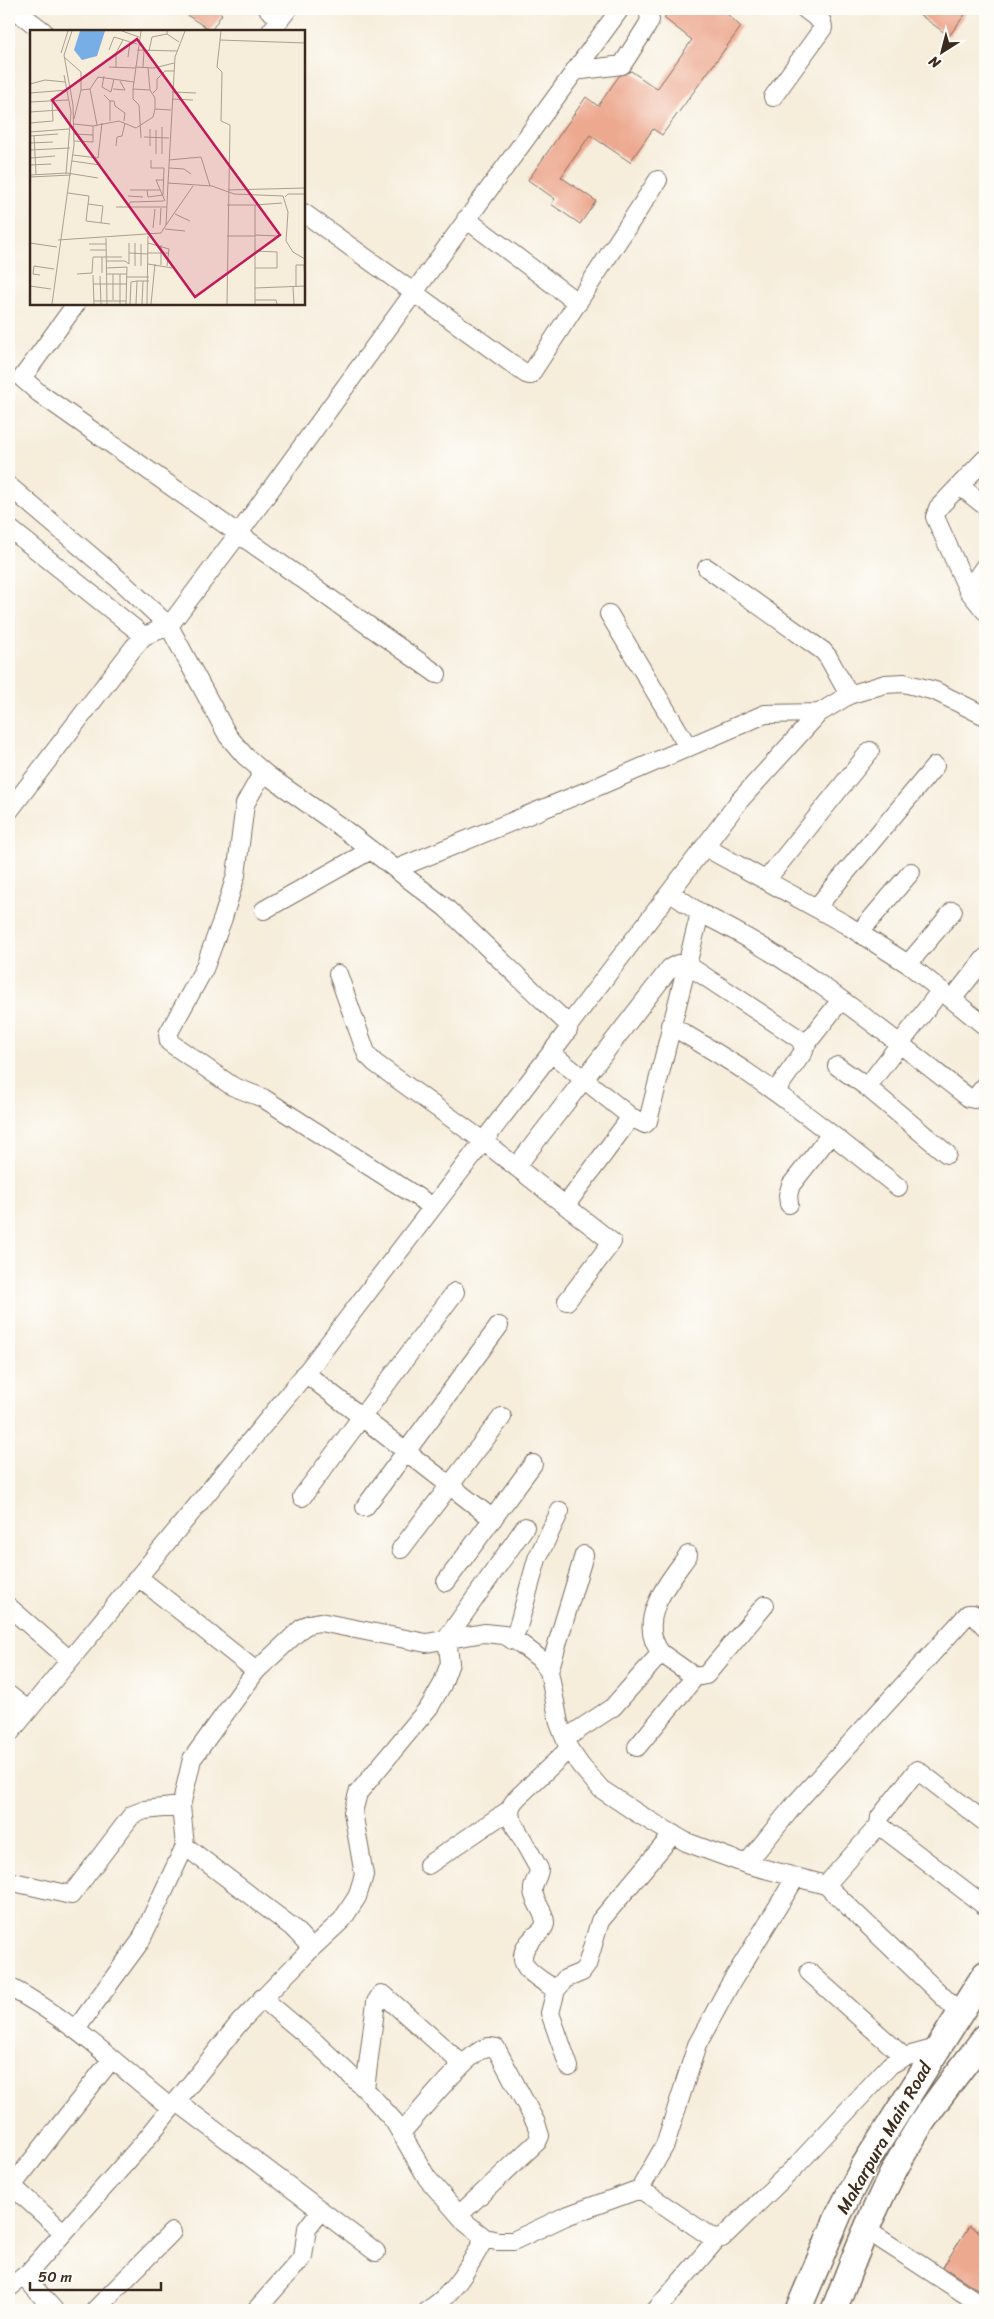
<svg xmlns="http://www.w3.org/2000/svg" width="994" height="2319" font-family="Sriracha,sans-serif">
<style>
.building{fill:#eda990}
.lines{fill:none;stroke-linecap:round;stroke-linejoin:round}
.minor-casing{stroke:#7c6e60;stroke-width:20}
.highway-casing{stroke:#7c6e60;stroke-width:28}
.minor{stroke:#fff;stroke-width:18}
.highway{stroke:#fff;stroke-width:25}
.labels{text-anchor:middle;dominant-baseline:central;stroke-width:4;stroke-linejoin:round;paint-order:stroke}
.street-label{font-size:18px;fill:#3b2a1e;stroke:#fdfcf7}
.inset-road{fill:none;stroke:#ab9f8f;stroke-width:1}
.view{fill:#c2185b;fill-opacity:0.15;stroke:#c2185b;stroke-width:2.5}
.inset-edge{fill:none;stroke:#3b2a1e;stroke-width:2.5}
</style>
<rect width="100%" height="100%" fill="#fdfcf7"/>
<filter id="ink" filterUnits="userSpaceOnUse"><feTurbulence type="fractalNoise" baseFrequency=".02" numOctaves="2"/><feDisplacementMap in="SourceGraphic" scale="10" xChannelSelector="R" yChannelSelector="G"/><feConvolveMatrix kernelMatrix="1 2 1 2 8 2 1 2 1" color-interpolation-filters="sRGB"/></filter>
<filter id="wash" filterUnits="userSpaceOnUse"><feTurbulence type="fractalNoise" baseFrequency=".0096" numOctaves="4" result="noise"/><feDisplacementMap in="SourceGraphic" scale="20" xChannelSelector="R" yChannelSelector="G"/><feGaussianBlur stdDeviation="1.12" result="paint"/><feColorMatrix in="noise" values="0 0 0 0 0 0 0 0 0 0 0 0 0 0 0 0 0 1.4 0 .05"/><feComposite in="paint" operator="in"/></filter>
<g filter="url(#wash)">
<rect width="100%" height="100%" fill="#f6eddb"/>
<g id="blocks">
<path class="building" d="M178,9H214L222,14L211,31Z
M670,9H722L741,27L662,135L653,129L630,162L590,135L561,177L596,201L580,224L551,204L555,199L528,180L586,97L598,106L619,76L631,71L657,89L692,40L664,18Z
M912,9H969L949,36Z
M969,2226L985,2236V2294L943,2267Z"/>
</g>
</g>
<g filter="url(#ink)">
<use href="#blocks" fill-opacity="0" stroke="#7c6e60" stroke-width="1"/>
<g class="lines">
<g class="minor-casing">
<path id="minor" d="M14,9L43,31
M268,9L280,18
M271,31L288,9
M574,71L622,65L647,26L650,20L648,9
M773,97L823,28L822,22L805,9
M304,213L526,374L530,375L658,180
M466,219L578,303
M76,304L22,378L39,393L437,674
M985,459L938,508L935,517L968,590L985,611
M9,486L122,582L169,626L228,736L245,756L267,775L345,830L446,908L569,1025L568,1030L551,1053L302,1378L9,1734
M960,486L985,506
M9,528L144,636
M707,568L823,651L828,657L849,695
M968,590L985,566
M609,614L688,747
M263,772L245,804L236,875L223,918L204,969L168,1034L169,1042L232,1086L263,1098L433,1207
M9,811L134,647L144,636L169,626L239,533L620,9
M705,847L845,924L908,964L985,1026
M396,869L599,786L765,714L819,713
M766,880L870,751
M816,908L935,766
M264,910L371,850
M700,913C798,960 883,1031 969,1098L974,1099L985,1086
M859,933L911,872
M908,964L953,911
M338,974L367,1055L375,1063L483,1141L612,1242L567,1301
M953,998L985,958
M569,1025L740,800L819,713L849,695L885,684L904,683L935,691L985,716
M670,1025C695,1040 721,1055 745,1071C798,1107 848,1147 898,1187
M804,1047L841,1000
M551,1053L631,1117L645,1124L648,1121L700,913L671,893
M837,1066L867,1087L947,1154
M867,1087L941,990
M516,1167L670,968L678,964H686L801,1040L804,1051L775,1092
M789,1204L788,1195L791,1185L831,1134
M566,1205L631,1117
M305,1373L493,1519
M302,1497L455,1292
M365,1507L499,1326
M401,1549L502,1417
M446,1582L533,1464
M9,1607L70,1660
M512,1640L518,1627L537,1559L560,1511
M661,1653C635,1620 669,1582 688,1555
M256,1671L302,1628L309,1624L320,1622L426,1643L484,1633L504,1635L521,1644L539,1658L549,1671L559,1723L569,1749L581,1766L601,1789L637,1813L686,1842L746,1864L826,1885L960,2013
M549,1671L584,1555
M9,1695L28,1710
M566,1738L613,1707L661,1653L695,1677L706,1675L765,1605
M637,1747L695,1677
M879,1825L880,1817L917,1770L985,1822
M746,1864L795,1804L968,1614H973L985,1627
M428,1865L509,1810
M9,1881L71,1895L132,1815L145,1810L181,1806
M826,1885L879,1825L985,1906
M312,1948L342,1920L357,1897L364,1875L353,1812L358,1793L430,1706L442,1685L450,1663L447,1638L525,1527
M809,1972L904,2057
M9,1987C69,2018 119,2066 171,2108
M556,1990C533,1974 507,1963 535,1936C539,1933 544,1929 545,1924C546,1914 534,1902 533,1891C532,1883 539,1877 539,1869L511,1819C509,1809 511,1804 518,1797L569,1749
M262,1998L317,2044L365,2089L394,2121L427,2178L466,2223L485,2238L497,2241H513L566,2216L640,2189L665,2145L697,2045L729,1986L796,1877
M76,2029L140,1942L185,1846
M569,2067L550,2013L556,1990L565,1979L582,1972L587,1965L600,1921L673,1834
M365,2089L376,2002L381,1994L384,1995L462,2064
M176,2101L376,2252
M401,2133C416,2117 470,2048 489,2047C489,2047 496,2048 496,2048L536,2123L540,2136L537,2142L460,2214
M9,2183L63,2232
M12,2186L111,2060
M640,2189L711,2237L722,2238L796,2166L890,2065L904,2057L937,2048
M865,2229L985,2307
M24,2276L54,2310
M9,2288L28,2273L144,2142L240,2022L312,1948L292,1927L185,1846L181,1806L192,1759L256,1671L138,1577
M95,2310L172,2232
M256,2310L303,2257L307,2228L321,2210
M428,2310C456,2293 469,2265 485,2238
M656,2310L717,2239"/>
</g>
<g class="highway-casing">
<path id="highway" d="M798,2310L839,2214L863,2167L985,1974
M834,2310C858,2247 883,2184 919,2127C939,2096 963,2067 985,2037"/>
</g>
<use href="#minor" class="minor"/>
<use href="#highway" class="highway"/>
</g>
</g>
<g class="labels">
<g class="street-label">
<text transform="translate(884 2138) rotate(-60)">Makarpura Main Road</text>
</g>
</g>
<g transform="translate(30 30)">
<rect width="275" height="275" fill="#f6eddb"/>
<path d="M50,1H75L67,26L52,30L44,20Z" fill="#77aee5"/>
<path class="inset-road" d="M92,1L109,7M111,1L103,59L120,60L125,68V79L141,80M137,1V4L149,12M155,1L145,27L138,153L182,156L204,164L253,166L258,182L256,211L263,222L275,229M191,1L187,37L192,42L191,91L200,95L197,274M190,10L275,13M79,20L84,7L107,14M107,20L147,21M119,21L122,7L137,4M31,23L38,1M34,27L51,42V60M98,27L100,12M79,37L105,38M105,37L124,38L144,33M113,37L114,21M86,38V23L93,10M118,38L120,60M34,45L41,82L36,144M74,46L72,57L81,62L84,49M0,54L15,50L35,52M83,59L95,60L90,51M103,59V69L109,75L111,108M142,62L166,63M0,63L37,60M123,63L127,59V49L135,41H144M74,65L80,71V91M142,69L163,70M80,71H84L85,76L95,83L94,91M0,72L38,70M0,82L29,80M44,89L51,60L60,59M0,93L23,91L22,70M44,94L63,96L89,91L106,98L123,87L125,79M67,95L60,59L68,47L104,52M0,102L39,99M44,104L63,105V96M0,106L28,104M4,106L6,144M114,107L139,108M44,111L63,112V105M0,113L23,112M86,116L87,107L92,106L95,93M120,116V99M0,120L40,118M126,124V100M132,124V97M43,125L68,128L72,93M0,128L25,126M121,130V138H134M139,130L171,127L180,156M42,131L70,135M0,135L21,134M139,138L154,139L161,144M0,145L37,143L68,148M0,147L41,145M134,150H126L135,171M100,160H130M117,160L118,167L133,165L134,138M198,160L275,158M38,163L59,166L56,191L80,194M98,166L113,167M255,167L258,164H275M58,174L73,176L71,193M197,175H225V206H197M225,175L252,173M86,177H137M99,178L100,172L134,171M145,184L160,191M130,195L131,178M136,195L163,156M123,198L125,179M135,199L155,201M225,205L248,206M225,206V274M76,208L77,274M28,210L131,203L136,195L138,153M0,213L27,217M99,213V223L118,224M105,213V236M118,213L139,219L137,236M59,214H76M111,214V236M60,220H76M118,223H138M76,231H95L99,234V223M118,234L142,238M131,235V215M76,238L97,237L96,274M225,238H247V222L225,221M72,243V227M47,244L62,243L63,227H92M76,244H97M83,244V270M90,244V274M10,245L3,244L4,236L24,239M63,245L64,274M70,246L71,274M96,247H119M63,254H96M0,256L21,259M266,256V235H274L275,251M263,257L264,274M225,258L275,256M225,270H246L247,274M64,271H96M22,274L44,115L43,75L34,25L42,1M100,274L101,252L107,251M106,274L107,251H119M112,274L113,251M117,274L118,206M121,274L125,234"/>
<path class="view" d="M107,9L250,205L165,267L22,70Z"/>
<rect width="275" height="275" class="inset-edge"/>
</g>
<rect width="994" height="2319" fill="none" stroke="#fdfcf7" stroke-width="30"/>
<g transform="translate(942 52) rotate(216)" stroke="#fdfcf7" stroke-width="4" paint-order="stroke">
<path d="M0-4L9 19L0 12L-9 19Z" fill="#3b2a1e"/>
<text y="-8" font-size="14" font-weight="bold" text-anchor="middle" fill="#3b2a1e">N</text>
</g>
<path d="M30 2282v8h131v-8" fill="none" stroke="#3b2a1e" stroke-width="2.5"/>
<text x="38" y="2282" font-size="15" fill="#3b2a1e" stroke="#fdfcf7" stroke-width="4" paint-order="stroke">50 m</text>
</svg>
